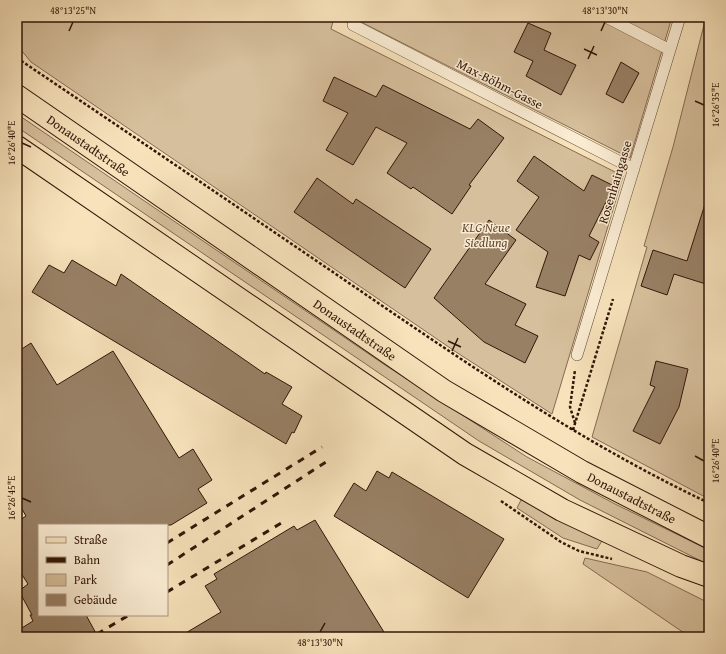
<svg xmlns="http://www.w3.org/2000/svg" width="726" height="654" font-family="'Gentium Book Plus',serif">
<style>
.green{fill:#d6bf9c;stroke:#846a52}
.building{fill:#988065;stroke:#321507}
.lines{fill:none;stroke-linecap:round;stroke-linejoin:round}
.lane-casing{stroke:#634834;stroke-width:12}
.primary-casing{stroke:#321507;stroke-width:24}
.path{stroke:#321507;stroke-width:2.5;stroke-dasharray:3 2;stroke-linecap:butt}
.lane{stroke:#faecd3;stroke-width:11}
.primary{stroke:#f7e2bb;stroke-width:22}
.rail{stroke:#321507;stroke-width:3;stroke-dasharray:7 7;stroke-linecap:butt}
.ticks{fill:none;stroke:#321507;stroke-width:1.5}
.labels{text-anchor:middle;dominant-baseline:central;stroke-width:3;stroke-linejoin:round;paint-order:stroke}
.street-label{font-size:13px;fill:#321507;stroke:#faecd3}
.park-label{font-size:13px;font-style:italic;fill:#634834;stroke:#faecd3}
.neatline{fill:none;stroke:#321507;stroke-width:1.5}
.ticks-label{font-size:10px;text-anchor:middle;fill:#321507}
</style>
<rect width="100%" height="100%" fill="#f7e2bb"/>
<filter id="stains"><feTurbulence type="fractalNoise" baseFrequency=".005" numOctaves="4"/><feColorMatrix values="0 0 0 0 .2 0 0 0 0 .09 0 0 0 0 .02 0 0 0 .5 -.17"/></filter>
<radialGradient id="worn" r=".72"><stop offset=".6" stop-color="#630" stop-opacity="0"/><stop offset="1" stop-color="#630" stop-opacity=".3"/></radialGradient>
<path class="green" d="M17,17H334L331,29L623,176L552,414L456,352L31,62L17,45Z
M351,17H672L630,158Z
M706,17H709V499L592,437L647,247L644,246L673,147Z
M17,114L382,363L527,457L615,504L709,550V565L580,500L479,441L17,127Z
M522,498L603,539L597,549L563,538L517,508Z
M585,558L647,572L709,603V637H690L583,564Z"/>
<path class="building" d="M528,23L551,33L544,50L576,65L561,95L526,76L533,61L514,52Z
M621,62L639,73L623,103L606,94Z
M334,77L376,97L383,85L470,129L478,119L504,138L469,185L471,186L452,214L413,187L411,189L387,173L407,143L376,127L353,165L326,150L348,113L323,101Z
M534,156L584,191L592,175L614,186L589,236L599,242L590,260L579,255L565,296L536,287L548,252L516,230L539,197L517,181Z
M317,178L353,204L356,199L431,249L405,288L294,212Z
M705,204H709V285L674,274L667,295L641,286L653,250L687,261Z
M489,220L516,240L485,284L526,304L515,325L538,336L525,363L484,342L434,298Z
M72,260L116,286L121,274L265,374L266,372L292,387L282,404L302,416L294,433L292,432L286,444L32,292L49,265L64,273Z
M31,343L57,385L113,351L179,458L193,449L212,480L198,489L207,503L171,525H39V615H86L98,637H17V631L33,621L30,615H32L19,591L28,584L17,567V522L26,516L17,501V352Z
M656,361L688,369L679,407L660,444L633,431L655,387L650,385Z
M377,471L389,478L392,472L504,539L468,598L334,516L354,483L366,491Z
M315,520L387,637H179L221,612L205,586L217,579L214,574L294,526L297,530Z"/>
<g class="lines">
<g class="lane-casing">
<path id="lane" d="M606,17L670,50
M353,25L634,169
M577,355L680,17"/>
</g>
<g class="primary-casing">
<g id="primary">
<path id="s1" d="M17,96L444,391L582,472L709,537"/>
<path d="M17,147L465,454L562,510L681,566L709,576"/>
</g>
</g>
<path class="path" d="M17,58C127,132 236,206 346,281C463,361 580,442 709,503
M575,423L570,407L575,370
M573,430L613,299
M501,501L561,542L579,551L612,559"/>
<use href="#lane" class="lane"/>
<use href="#primary" class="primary"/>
<path class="rail" d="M167,543L322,447
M167,565L329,460
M167,592L283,522
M97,634L129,615"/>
</g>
<path class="ticks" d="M69,31L73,22M601,31L605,22M584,49L597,55M588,59L594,46M695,101L704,105M22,143L31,147M448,341L461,347M452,351L458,338M695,456L704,461M22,498L31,502M320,632L325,623"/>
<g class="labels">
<g class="street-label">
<text transform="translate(500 84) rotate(27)">Max-Böhm-Gasse</text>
<text stroke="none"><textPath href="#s1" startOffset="87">Donaustadtstraße</textPath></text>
<text transform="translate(615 182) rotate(-73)">Rosenhaingasse</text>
<text stroke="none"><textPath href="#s1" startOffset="411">Donaustadtstraße</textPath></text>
<text stroke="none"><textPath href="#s1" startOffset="735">Donaustadtstraße</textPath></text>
</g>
<g class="park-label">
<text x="486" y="227">KLG Neue<tspan x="486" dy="15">Siedlung</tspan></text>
</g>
</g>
<rect width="726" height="654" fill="none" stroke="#f7e2bb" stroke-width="44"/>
<rect x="38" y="524" width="130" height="92" fill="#faecd3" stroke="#aa9681"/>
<rect x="46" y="537" width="20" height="6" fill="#f7e2bb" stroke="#aa9681"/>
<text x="74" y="544" font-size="12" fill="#321507">Straße</text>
<rect x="46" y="557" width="20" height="6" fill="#321507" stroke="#aa9681"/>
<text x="74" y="564" font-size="12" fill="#321507">Bahn</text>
<rect x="46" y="574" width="20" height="12" fill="#d6bf9c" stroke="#aa9681"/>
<text x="74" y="584" font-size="12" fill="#321507">Park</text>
<rect x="46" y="594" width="20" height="12" fill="#988065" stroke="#aa9681"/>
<text x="74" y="604" font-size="12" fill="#321507">Gebäude</text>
<rect x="22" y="22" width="682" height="610" class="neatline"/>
<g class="ticks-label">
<text x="73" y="14">48°13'25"N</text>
<text x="605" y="14">48°13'30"N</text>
<text transform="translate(715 105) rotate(-90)" y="4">16°26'35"E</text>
<text transform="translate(11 143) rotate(-90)" y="4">16°26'40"E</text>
<text transform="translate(715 461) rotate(-90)" y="4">16°26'40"E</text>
<text transform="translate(11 498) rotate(-90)" y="4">16°26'45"E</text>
<text x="320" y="646">48°13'30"N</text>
</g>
<rect width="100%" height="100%" filter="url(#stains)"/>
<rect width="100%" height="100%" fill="url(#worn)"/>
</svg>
